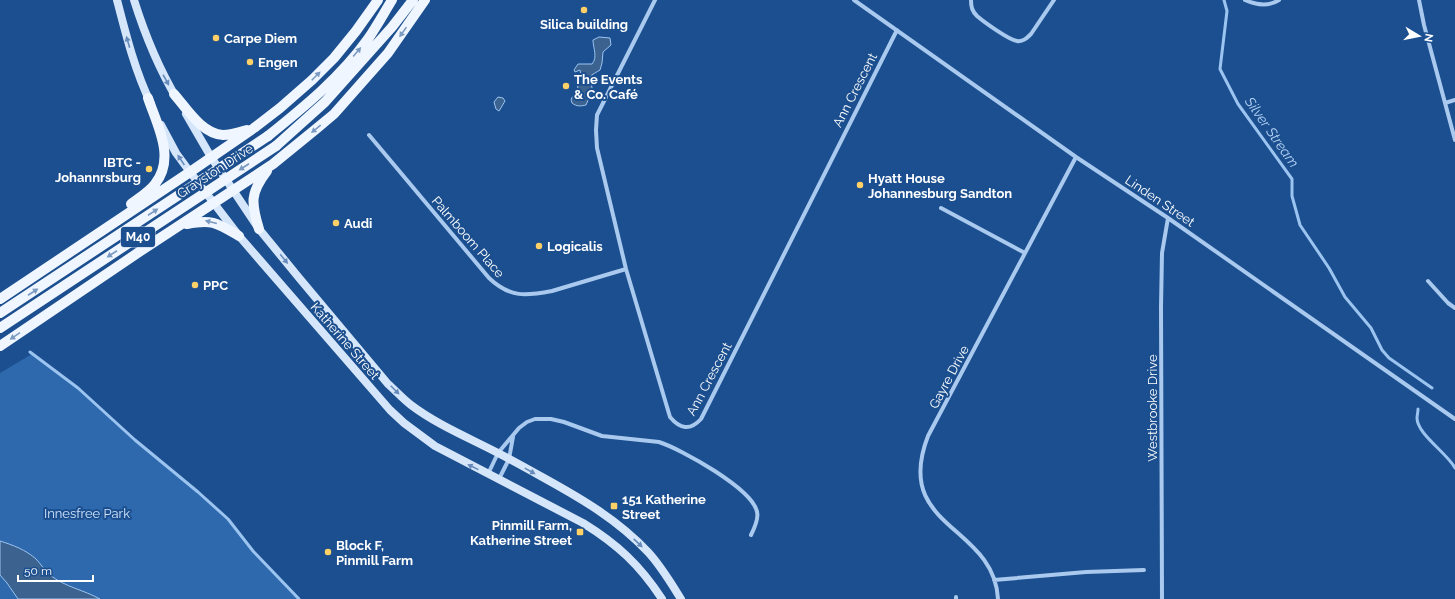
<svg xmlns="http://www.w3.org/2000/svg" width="1455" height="599" font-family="Raleway,sans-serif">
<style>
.green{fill:#2e69ad}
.water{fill:#3c6290;stroke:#9cc4f0}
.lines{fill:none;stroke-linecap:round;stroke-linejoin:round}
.stream{stroke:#9cc4f0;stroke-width:3}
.street{stroke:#a9c9ee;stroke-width:4}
.secondary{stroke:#d6e6fa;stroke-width:8}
.primary{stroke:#f0f6ff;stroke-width:10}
.primary-bridge{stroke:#f0f6ff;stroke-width:10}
.oneway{fill:#7b9ac1}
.oneway2{fill:#668bba}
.poi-dot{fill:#ffd166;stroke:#1b4f8f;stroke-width:1.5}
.labels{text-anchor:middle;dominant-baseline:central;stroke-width:4;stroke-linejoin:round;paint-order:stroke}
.shield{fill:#1b4f8f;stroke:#bbcadd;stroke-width:1}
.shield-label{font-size:12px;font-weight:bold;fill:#fff}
.poi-label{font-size:13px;font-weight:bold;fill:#fff;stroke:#1b4f8f;text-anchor:start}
.street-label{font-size:13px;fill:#fff;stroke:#1b4f8f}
.park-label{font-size:13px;fill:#cfe3fa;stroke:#1b4f8f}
.water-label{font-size:14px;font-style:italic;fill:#b5d3f5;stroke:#1b4f8f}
</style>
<rect width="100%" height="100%" fill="#1b4f8f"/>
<path class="green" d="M32,354L78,388L135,440L198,492L228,519L253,551L299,599H0V373Z"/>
<path class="water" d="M599,37L610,38L611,45L603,52L602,63L600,70C587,78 590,74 592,88C592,93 588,100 586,105C581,106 577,107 572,103C569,97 575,95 579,93L576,79L581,77L580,70L575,72L574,70L578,64H592C598,57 593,48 593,40Z
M498,97L503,98L505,101L499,111L496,109L494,102Z
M0,541C13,545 26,550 36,559C41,564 44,570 50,575C65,587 84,590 100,599H18L7,583L0,575Z"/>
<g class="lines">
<path class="stream" d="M1224,0L1227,11L1220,69L1238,104L1292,179V196L1300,225L1329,268L1345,297L1371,328L1382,350L1389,358L1432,388
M30,352L78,388L135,440L198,492L228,519L253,551L299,599
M1418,409C1418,412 1417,416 1417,418C1417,434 1447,453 1455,468"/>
<path class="street" d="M655,0L597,115L596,130L597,148L626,269L670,417C680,429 690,431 701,419L897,30
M854,0L1076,157L1168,218L1455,419
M971,0C971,7 972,11 977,16C984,22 1009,40 1017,41C1023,42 1027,38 1031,34L1054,0
M1245,0C1256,5 1268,7 1279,0
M1419,0L1424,25L1455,140
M1445,103L1455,100
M369,135L489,278C510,298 526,296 552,291L626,269
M941,208L1025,253
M1428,281L1448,303L1455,308
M488,474L498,453L519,428L527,422L535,419H551L564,422L602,436L659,442C681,449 753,489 757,512C759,519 754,529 751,535
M499,479L509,459L513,437
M994,580L1086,572L1144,570
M956,597V599
M998,599C994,524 892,529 928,436L1076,157
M1162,599L1161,307L1162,253L1168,218"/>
<path class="secondary" d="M117,0C126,35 135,71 151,104
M134,0C145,35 158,67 177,99
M186,114L211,157L259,229L300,279L388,384C396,391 403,399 411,405C436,424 467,437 496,452C512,460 528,469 544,478C582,499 618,520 648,552C661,566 671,583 681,599
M161,125L176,153L190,172L239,236L390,410L404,423L435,446L583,523C617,544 640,565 662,599"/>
<path class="primary" d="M174,94C187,109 202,134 223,135C231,135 240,132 247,130
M268,136C304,107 341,77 368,39C377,26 384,13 392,0
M276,146L325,102L392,27L413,0
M131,204C139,198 149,192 155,184C176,158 157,125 148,98
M187,224C213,219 217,223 239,236
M259,229C251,203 250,193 267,171
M0,299L190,172L254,128L280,108L312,80L334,58L356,31L378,0
M0,346L145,248L273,164L316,129L334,114L388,53L425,0"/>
<path class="primary-bridge" d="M0,313L268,136
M0,328L276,146"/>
</g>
<defs><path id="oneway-solid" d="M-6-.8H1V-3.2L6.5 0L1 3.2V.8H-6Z"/></defs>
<g class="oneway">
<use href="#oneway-solid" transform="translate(403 32) rotate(125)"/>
<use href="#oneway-solid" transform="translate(357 52) rotate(-50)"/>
<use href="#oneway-solid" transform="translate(316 76) rotate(-45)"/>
<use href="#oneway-solid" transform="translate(316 129) rotate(141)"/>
<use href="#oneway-solid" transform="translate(244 167) rotate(147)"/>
<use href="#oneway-solid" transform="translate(153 212) rotate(-33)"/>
<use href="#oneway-solid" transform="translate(211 222) rotate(-166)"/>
<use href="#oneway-solid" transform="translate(112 254) rotate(147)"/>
<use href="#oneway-solid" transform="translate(33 292) rotate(-33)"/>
<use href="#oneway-solid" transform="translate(15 336) rotate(146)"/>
</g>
<g class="oneway2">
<use href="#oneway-solid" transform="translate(128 42) rotate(-106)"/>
<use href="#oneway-solid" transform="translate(166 80) rotate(61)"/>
<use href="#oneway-solid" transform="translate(181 160) rotate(-124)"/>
<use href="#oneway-solid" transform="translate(284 259) rotate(51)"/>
<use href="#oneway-solid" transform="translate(395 390) rotate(45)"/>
<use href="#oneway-solid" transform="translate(473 467) rotate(-154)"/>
<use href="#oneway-solid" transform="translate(530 471) rotate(29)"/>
<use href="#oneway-solid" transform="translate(638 543) rotate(43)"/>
</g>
<g class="poi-dot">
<circle cx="584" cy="10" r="4"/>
<circle cx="216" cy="38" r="4"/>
<circle cx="250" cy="62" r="4"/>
<circle cx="566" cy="86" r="4"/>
<circle cx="149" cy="169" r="4"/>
<circle cx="860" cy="185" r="4"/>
<circle cx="336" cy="223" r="4"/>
<circle cx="539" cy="246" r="4"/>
<circle cx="195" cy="285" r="4"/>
<rect x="610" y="502" width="8" height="8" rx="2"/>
<rect x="576" y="528" width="8" height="8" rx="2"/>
<circle cx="328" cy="552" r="4"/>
</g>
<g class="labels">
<rect class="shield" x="121" y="227" width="34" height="20" rx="3"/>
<g class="shield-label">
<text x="138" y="237">M40</text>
</g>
<g class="poi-label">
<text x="584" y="24" text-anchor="middle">Silica building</text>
<text x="224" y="38">Carpe Diem</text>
<text x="258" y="62">Engen</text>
<text x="574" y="79">The Events<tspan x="574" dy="15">&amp; Co. Café</tspan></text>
<text x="141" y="162" text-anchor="end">IBTC -<tspan x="141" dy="15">Johannrsburg</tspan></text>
<text x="868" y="178">Hyatt House<tspan x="868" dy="15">Johannesburg Sandton</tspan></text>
<text x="344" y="223">Audi</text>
<text x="547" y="246">Logicalis</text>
<text x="203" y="285">PPC</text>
<text x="622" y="499">151 Katherine<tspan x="622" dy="15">Street</tspan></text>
<text x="572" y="525" text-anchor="end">Pinmill Farm,<tspan x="572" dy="15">Katherine Street</tspan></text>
<text x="336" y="545">Block F,<tspan x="336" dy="15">Pinmill Farm</tspan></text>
</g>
<g class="street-label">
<text transform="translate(855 90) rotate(-63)">Ann Crescent</text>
<text transform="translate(215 171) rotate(-33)">Grayston Drive</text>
<text transform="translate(1160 201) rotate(34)">Linden Street</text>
<text transform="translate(468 237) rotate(49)">Palmboom Place</text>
<text transform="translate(345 341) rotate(49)">Katherine Street</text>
<text transform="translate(949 377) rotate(-62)">Gayre Drive</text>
<text transform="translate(709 379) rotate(-62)">Ann Crescent</text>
<text transform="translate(1152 408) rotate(-90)">Westbrooke Drive</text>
</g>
<g class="park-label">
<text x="87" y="513">Innesfree Park</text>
</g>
<g class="water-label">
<text transform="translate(1272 132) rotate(55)">Silver Stream</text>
</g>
</g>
<g transform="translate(1419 36) rotate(100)" stroke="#1b4f8f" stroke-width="3" paint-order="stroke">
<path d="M0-3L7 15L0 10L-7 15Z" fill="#ffffff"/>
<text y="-6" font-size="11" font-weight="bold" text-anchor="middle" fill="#ffffff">N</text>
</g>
<path d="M18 575v6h75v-6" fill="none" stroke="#ffffff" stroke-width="2"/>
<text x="24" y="575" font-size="12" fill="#ffffff" stroke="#1b4f8f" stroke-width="3" paint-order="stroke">50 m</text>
</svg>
